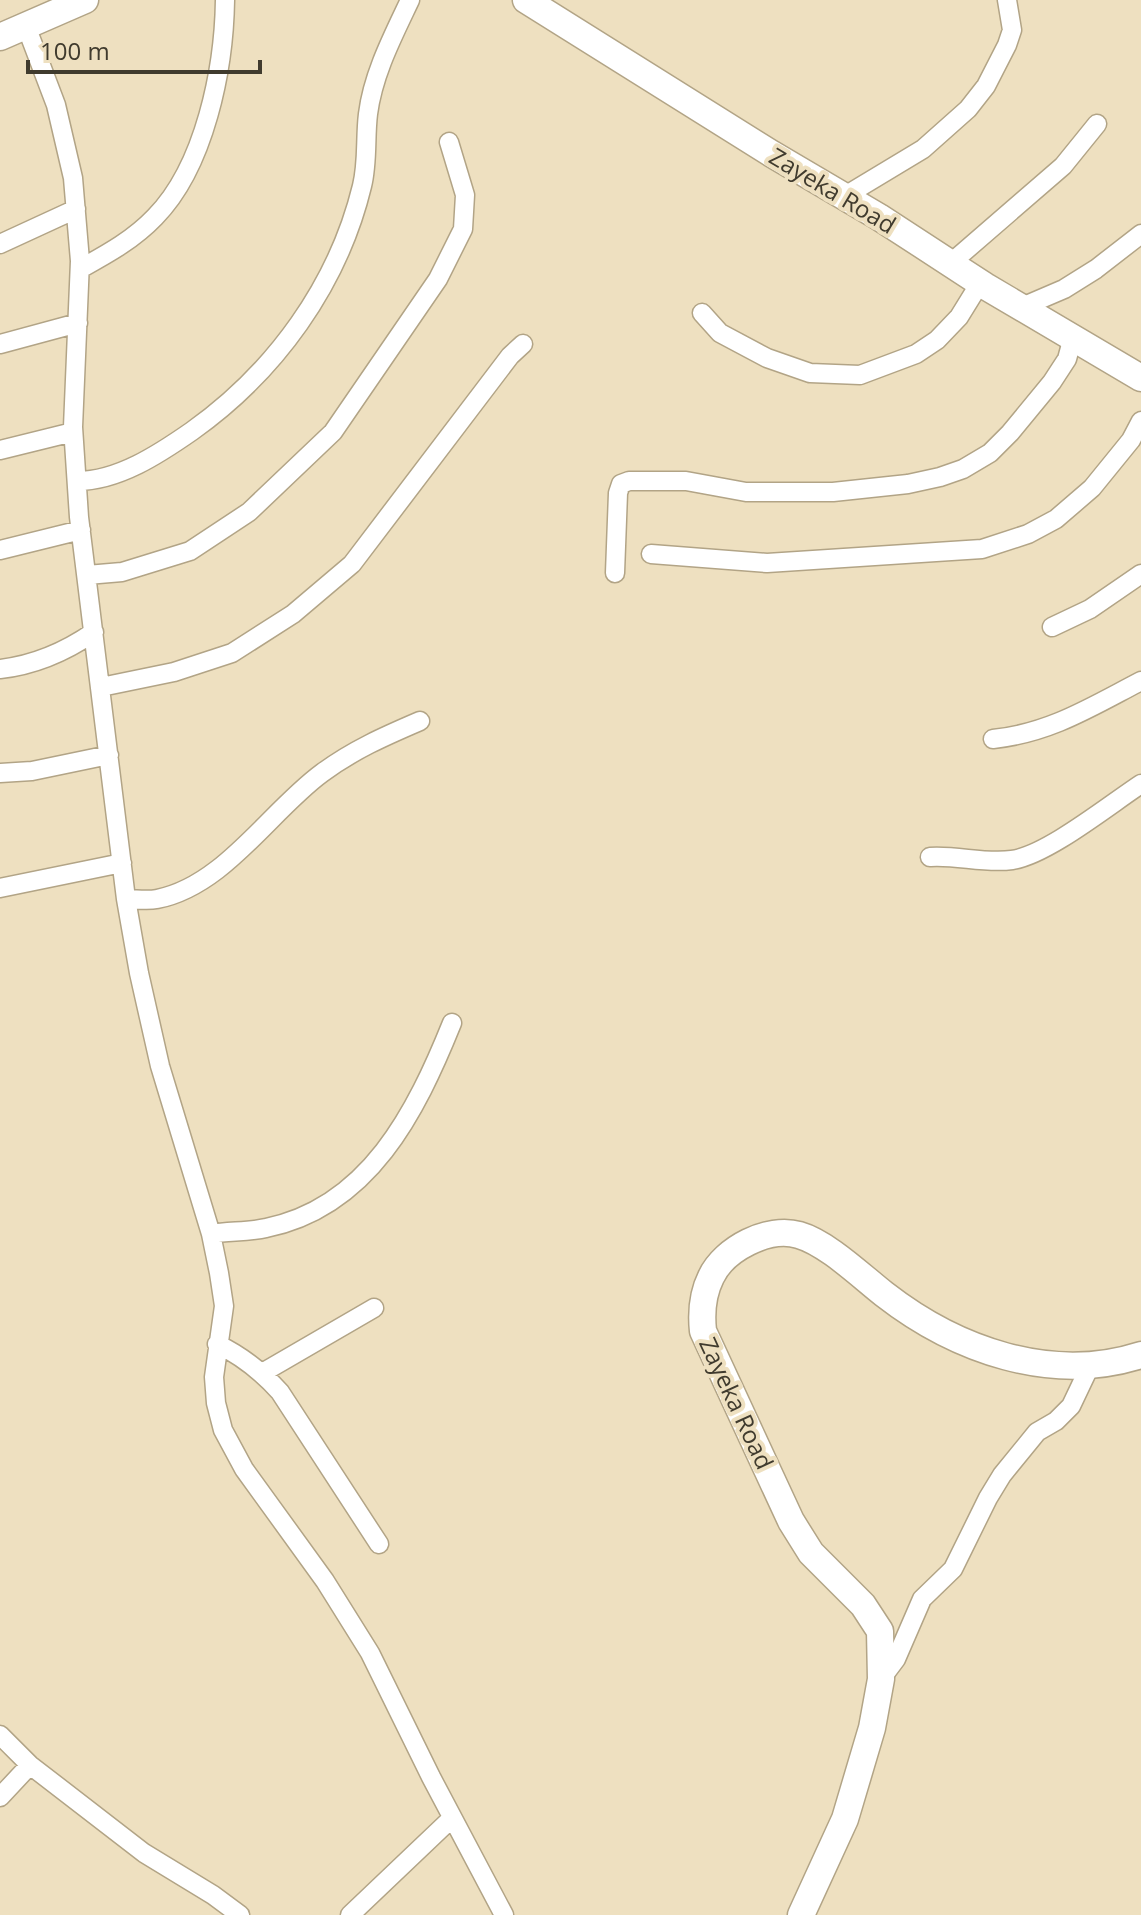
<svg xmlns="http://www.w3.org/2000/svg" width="1141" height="1915" font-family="'Open Sans',sans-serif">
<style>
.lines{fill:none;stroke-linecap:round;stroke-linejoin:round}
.street-casing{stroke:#b2a486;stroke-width:21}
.secondary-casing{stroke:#b2a486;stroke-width:29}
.street{stroke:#fff;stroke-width:18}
.secondary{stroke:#fff;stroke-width:26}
.labels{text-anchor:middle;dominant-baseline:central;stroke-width:8;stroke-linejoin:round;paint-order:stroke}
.street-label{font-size:24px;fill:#403b2e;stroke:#eee0c0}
</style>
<rect width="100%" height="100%" fill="#eee0c0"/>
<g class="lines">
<g class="street-casing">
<path id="street" d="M26,26L56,105L73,178L80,261L73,427L79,517L126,899L139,973L160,1066L211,1234L219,1273L224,1306L214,1377L216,1403L223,1430L244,1469L325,1581L370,1653L431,1777L504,1915
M845,196L923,149L968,109L986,86L1007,45L1012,30L1007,0
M0,244L76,209
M951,263L1063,166L1097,124
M80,269C107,254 133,240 155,217C205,166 224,69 225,0
M1022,307L1064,289L1096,269L1141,234
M702,313L720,333L767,358L810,373L860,375L916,354L937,340L959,317L980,283
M0,344L78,323
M0,450L73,432
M77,481C118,481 159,454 192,431C275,372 338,285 362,186C368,162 365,138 368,114C373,74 393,36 410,0
M0,550L81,530
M651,554L767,563L982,549L1028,534L1056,519L1092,488L1131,440L1141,421
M615,573L618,493L621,484L629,481H686L746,492H833L908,484L940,477L963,469L990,453L1010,433L1052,382L1067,359L1073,337
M87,575L122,572L190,551L249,512L333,432L438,279L463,229L465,195L449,142
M1052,627L1090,609L1141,574
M0,669C36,665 65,652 94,632
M101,687L174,672L232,653L293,614L352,564L510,356L523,344
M993,739C1050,733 1091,707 1141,681
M0,773L32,771L109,755
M930,857C957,855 985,864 1012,860C1047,855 1109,805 1141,784
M0,888L122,863
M126,899C136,899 147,901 157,899C224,886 270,811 322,773C353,750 385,736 420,721
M211,1234C229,1231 249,1232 266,1228C369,1207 416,1112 452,1023
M217,1344C240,1355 263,1373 280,1392L379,1544
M262,1373L374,1308
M881,1679L896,1659L922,1599L953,1569L988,1498L1002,1475L1037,1432L1056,1421L1071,1406L1090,1366
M0,1735L30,1765L144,1853L213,1895L240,1915
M0,1797L30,1765
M350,1915L452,1818"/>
</g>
<g class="secondary-casing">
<path id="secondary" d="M526,0L772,154L879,217L985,286L1141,378
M0,37L85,0
M801,1915L845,1819L872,1728L881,1679L880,1631L863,1605L811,1553L791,1521L703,1331C701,1312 702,1295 711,1277C724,1249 768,1226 799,1235C827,1243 861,1276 884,1294C956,1350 1051,1384 1141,1355"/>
</g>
<use href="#street" class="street"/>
<use href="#secondary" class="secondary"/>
</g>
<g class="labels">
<g class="street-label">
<text transform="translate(833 190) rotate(31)">Zayeka Road</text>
<text transform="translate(737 1403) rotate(65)">Zayeka Road</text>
</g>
</g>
<path d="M28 60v12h232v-12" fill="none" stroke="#403b2e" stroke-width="4"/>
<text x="40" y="60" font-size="24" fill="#403b2e" stroke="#eee0c0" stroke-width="6" paint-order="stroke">100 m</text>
</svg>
